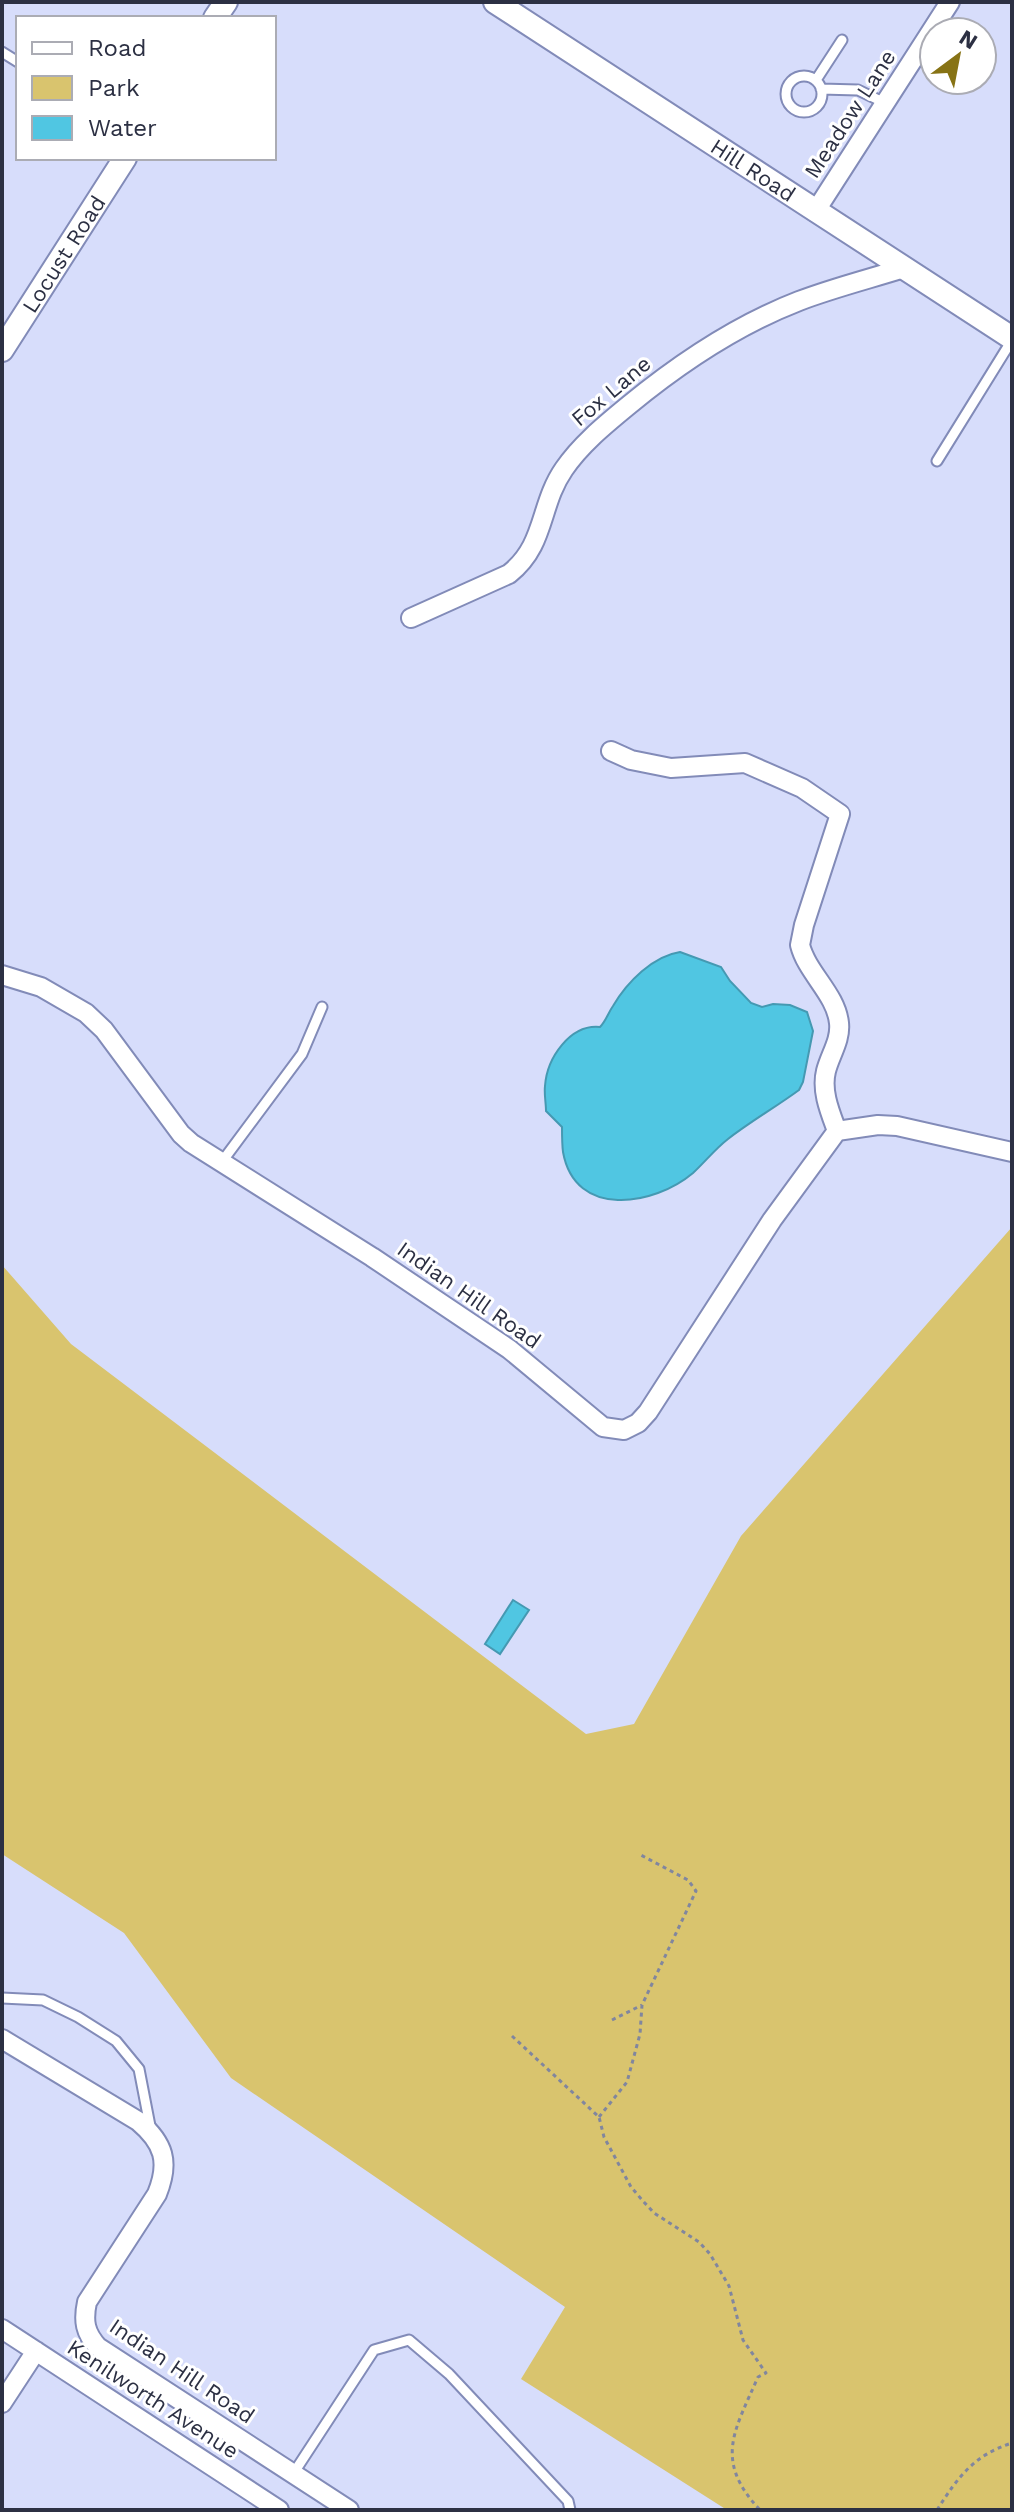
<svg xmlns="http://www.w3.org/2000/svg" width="1014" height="2512" font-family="'Work Sans',sans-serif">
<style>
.green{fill:#d9c46e}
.water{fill:#50c6e2;stroke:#4599b2;stroke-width:2}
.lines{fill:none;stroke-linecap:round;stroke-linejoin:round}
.service-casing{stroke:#828bb8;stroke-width:13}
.minor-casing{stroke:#828bb8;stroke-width:22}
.tertiary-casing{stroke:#828bb8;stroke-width:26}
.path{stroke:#81869e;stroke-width:3;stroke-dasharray:4 4;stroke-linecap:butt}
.service{stroke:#fff;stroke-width:9}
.minor{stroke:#fff;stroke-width:18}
.tertiary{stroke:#fff;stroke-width:22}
.labels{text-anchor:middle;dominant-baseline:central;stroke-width:6;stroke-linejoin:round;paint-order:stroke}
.street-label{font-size:22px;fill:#2c3043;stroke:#fff}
</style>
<rect width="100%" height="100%" fill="#d7ddfb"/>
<path class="green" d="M1012,1227V2510H727L521,2379L565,2307L231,2078L124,1933L2,1854V1265L71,1344L586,1734L634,1724L741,1536Z"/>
<path class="water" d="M680,952L721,967L730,981L751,1003L762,1007L773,1004L790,1005L807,1012L813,1031L803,1082L799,1090C776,1107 751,1121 728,1139C715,1149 705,1162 693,1173C654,1206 575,1219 563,1152C562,1144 562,1135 562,1127L546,1111C546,1103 544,1094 545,1086C547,1058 570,1024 600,1027C606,1021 608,1013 613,1006C627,982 653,956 680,952Z
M513,1600L529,1610L500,1654L485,1644Z"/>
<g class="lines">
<g class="service-casing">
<path id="service" d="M2,52L18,62
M786 94a18 18 0 1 1 36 0a18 18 0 1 1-36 0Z
M816,80L842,40
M821,89L858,90L885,103
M937,461L1012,340
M221,1163L302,1054L322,1007
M2,1998L43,2000L78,2017L116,2041L139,2069L151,2131
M293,2474L374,2350L409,2340L449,2374L568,2501L570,2510"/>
</g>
<g class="minor-casing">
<path id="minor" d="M815,212L950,2
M411,618L509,574C546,545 539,505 564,469C581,444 606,424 629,405C680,363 737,325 799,301C833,288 869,279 904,268
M611,751L631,760L671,768L745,763L802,788L840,814L804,925L800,945C807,973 836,994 839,1023C841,1040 830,1055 826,1071C821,1091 830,1112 837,1131
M2,975L41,987L86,1013L104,1030L181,1134L191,1143L372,1257L509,1349L603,1427L624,1430L638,1423L648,1412L772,1220L837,1131L878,1125L897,1126L1012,1152
M2,2039L138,2121C164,2143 170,2162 157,2194L87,2302C83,2321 85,2333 98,2347L349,2510
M2,2329L279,2510
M2,2403L36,2351"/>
</g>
<g class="tertiary-casing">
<g id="tertiary">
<path id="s1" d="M495,2L1012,338"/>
<path d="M215,18L226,2"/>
<path id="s2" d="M2,350L125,158"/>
</g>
</g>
<path class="path" d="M612,2020L642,2005
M512,2036L599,2117L604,2137L631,2187L643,2201L654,2213L699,2242L710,2254L729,2286L743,2340L766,2373L758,2377C735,2430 713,2460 760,2510
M599,2117L627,2082L640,2034L642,2005L696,1891L688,1880L639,1854
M937,2510C958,2477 974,2455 1012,2443"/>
<use href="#service" class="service"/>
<use href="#minor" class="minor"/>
<use href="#tertiary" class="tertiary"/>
</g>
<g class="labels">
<g class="street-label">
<text transform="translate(850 114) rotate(-57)">Meadow Lane</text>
<text stroke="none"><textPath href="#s1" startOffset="308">Hill Road</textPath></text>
<text stroke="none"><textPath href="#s2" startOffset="114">Locust Road</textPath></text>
<text transform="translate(611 391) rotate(-40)">Fox Lane</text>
<text transform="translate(469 1295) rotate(35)">Indian Hill Road</text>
<text transform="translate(182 2371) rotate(34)">Indian Hill Road</text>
<text transform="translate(153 2399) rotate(33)">Kenilworth Avenue</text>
</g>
</g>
<rect width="1014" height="2512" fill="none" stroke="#2c3043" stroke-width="8"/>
<rect x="16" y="16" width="260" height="144" fill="#ffffff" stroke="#abacb4" stroke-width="2"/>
<rect x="32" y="42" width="40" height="12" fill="#ffffff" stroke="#abacb4" stroke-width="2"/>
<text x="88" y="56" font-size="24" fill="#2c3043">Road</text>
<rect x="32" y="76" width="40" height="24" fill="#d9c46e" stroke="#abacb4" stroke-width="2"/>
<text x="88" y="96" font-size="24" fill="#2c3043">Park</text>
<rect x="32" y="116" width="40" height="24" fill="#50c6e2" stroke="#abacb4" stroke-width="2"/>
<text x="88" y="136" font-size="24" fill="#2c3043">Water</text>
<g transform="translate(958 56) rotate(32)"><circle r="38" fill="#ffffff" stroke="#abacb4" stroke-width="2"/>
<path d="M0-6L14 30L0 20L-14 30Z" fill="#877315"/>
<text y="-12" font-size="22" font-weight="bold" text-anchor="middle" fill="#2c3043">N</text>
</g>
</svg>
